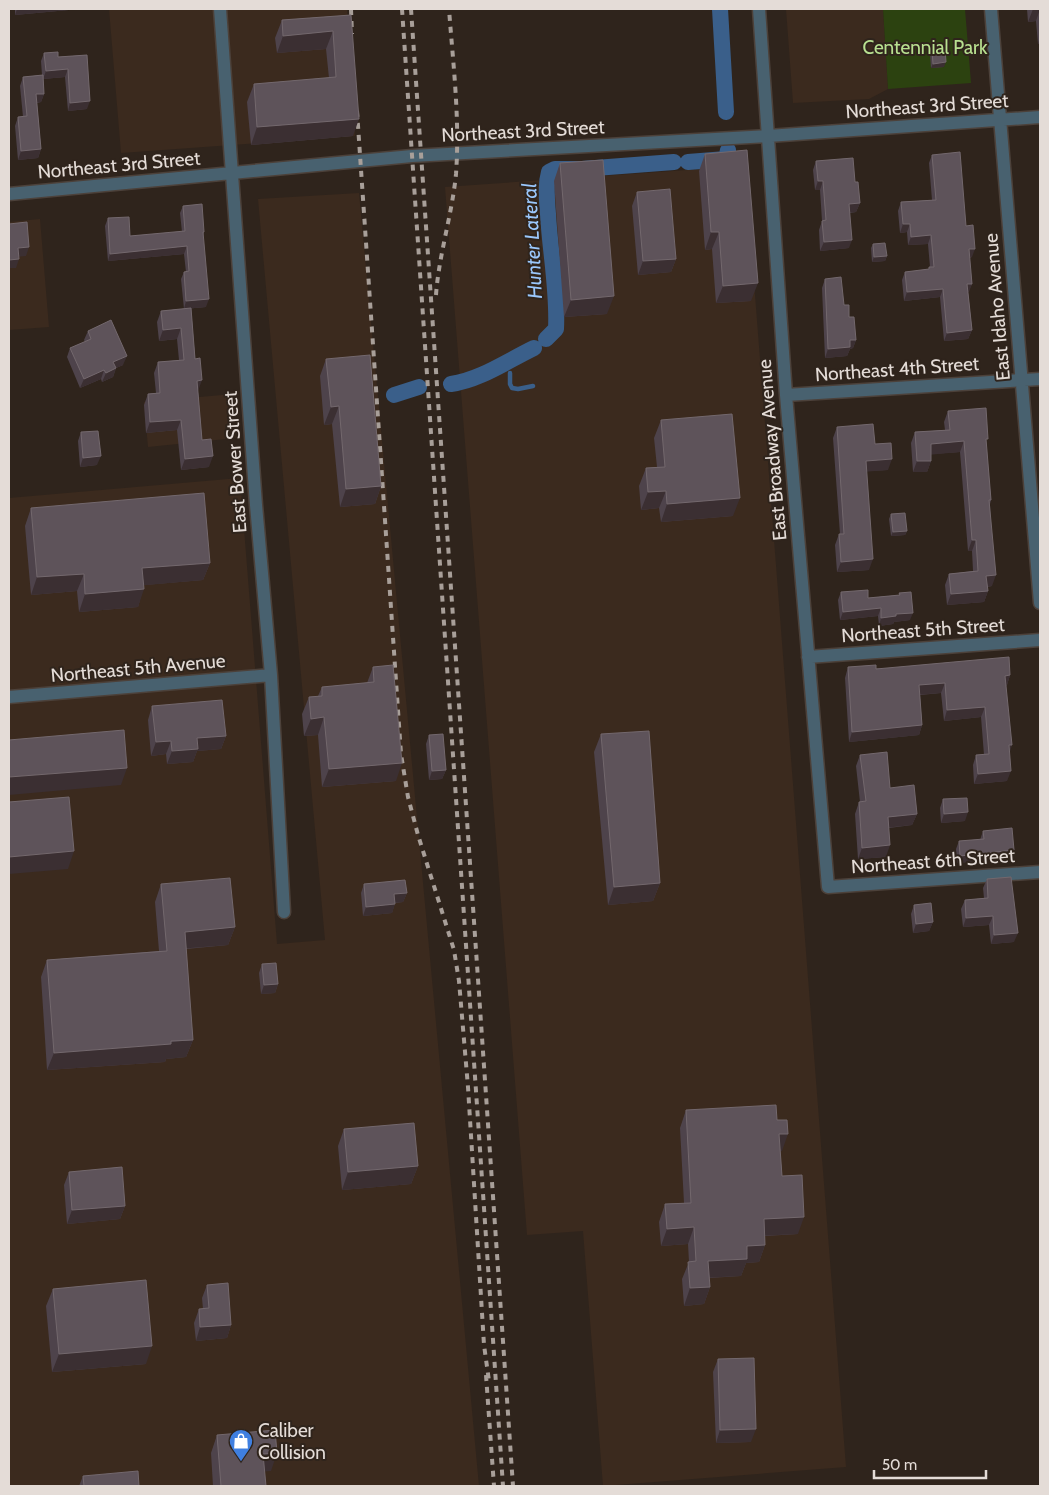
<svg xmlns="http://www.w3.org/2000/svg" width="1049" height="1495" font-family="Cabin,sans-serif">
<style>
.built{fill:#3b2a1e}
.green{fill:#2c4210}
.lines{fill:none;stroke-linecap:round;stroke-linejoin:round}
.stream{stroke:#3a5f8a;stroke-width:4.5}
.canal{stroke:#3a5f8a;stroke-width:16}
.street-casing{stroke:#4c413a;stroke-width:15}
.street{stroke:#48616f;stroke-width:12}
.rail{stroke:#a89f99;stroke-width:4;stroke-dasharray:6 6;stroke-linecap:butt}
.wall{fill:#4e434b}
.shaded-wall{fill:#3b2f32}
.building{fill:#5e535a;stroke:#73686d}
.labels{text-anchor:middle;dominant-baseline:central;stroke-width:4;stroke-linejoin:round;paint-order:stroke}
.park-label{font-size:19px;fill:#b8e090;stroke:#2f241c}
.street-label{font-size:19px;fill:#e4dcd7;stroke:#2f241c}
.poi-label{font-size:19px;fill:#e4dcd7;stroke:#2f241c;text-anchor:start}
.water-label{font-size:20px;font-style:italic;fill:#9bc8fd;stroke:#2f241c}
</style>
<rect width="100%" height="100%" fill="#2f241c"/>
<path class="built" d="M109,9H347L355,136L121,153Z
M786,9H883L888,89L869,99L793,103Z
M745,166L846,1467L603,1486L583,1231L527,1235L445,187Z
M359,193L479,1486H9V498L240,478L277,944L325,940L258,199Z
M40,219L49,327L9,330V222Z
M233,394L236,438L148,447L144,402Z"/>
<path class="green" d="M883,9H965L971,83L888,89Z"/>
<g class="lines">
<path class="stream" d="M510,373V384L512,388L518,389L533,386"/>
<path class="canal" d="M720,9L726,112
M688,162L726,159L728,150
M546,339L556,329C558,291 550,252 548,214C547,200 545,186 549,172L555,169H582L674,162
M451,384C480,380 507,361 534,348
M394,395L419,387"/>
<g class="street-casing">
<path id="street" d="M220,9L256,505L271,675L284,912
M759,9L786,395L828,887L1040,872
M991,9L1040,603
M9,194L412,156L768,136L1040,117
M786,395L1040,379
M808,657L1040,640
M9,697L271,675"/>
</g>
<use href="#street" class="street"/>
<path class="rail" d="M351,9L352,34
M402,9L503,1486
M411,9L513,1486
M357,111L401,754L408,797L418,835L454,950L459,981L468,1087L484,1345L489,1381
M436,295C439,254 452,215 456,174C460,119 453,63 449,9
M486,1375L494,1486"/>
</g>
<path class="wall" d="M15,9H79L15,15Z
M1027,9H1040V43L1038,44L1036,21L1028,22Z
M351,15L353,136L251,145L247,102L254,84L329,78L326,49L277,53L275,38L282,20Z
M932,50L944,67L931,68L930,54Z
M44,53L58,57L87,55V109L68,111L65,77L43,79L44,94L41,102L37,103L41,149L38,158L18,160L15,126L18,117H23L20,86L23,77L42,75L41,61Z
M705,154L751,301L716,303L712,249L705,250L699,171Z
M932,155L966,226L972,257L969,258L972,284L968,292L972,330L968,339L944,341L940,297L904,301L902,280L905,272L929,270V267H930L928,244L908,245L907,232L900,233L898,211L901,202L932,200L929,163Z
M816,161L855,182L860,203L856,212L850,213L849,248L820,251L819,230L822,221L820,190H815L813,170Z
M560,163L607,314L564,317L554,181Z
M637,192L676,259L671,272L638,275L632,206Z
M183,206L204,232L203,235L206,307L184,309L181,279L184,272H186L184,254L108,261L105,226L108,218L130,236L182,232L180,213Z
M873,244L887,256L885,261L872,262L871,248Z
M825,279L844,305L849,317L856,340L853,348L850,349L847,356L825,358L822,288Z
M191,308L202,440L209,467L181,470L177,430L146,433L144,405L148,394L156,393L154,373L158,362L179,360L177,339L159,341L157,322L161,311Z
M88,331L123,365L116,368L113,377L102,382L101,379L80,388L67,357L70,348L85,342L84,340Z
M326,359L381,486L375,504L340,507L332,424L324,425L320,376Z
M948,411L986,444L991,500L990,504L992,586L987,587L988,591L984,602L947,605L945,585L949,574L973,571L972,551H968L960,452L931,454V461L927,472H913L911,443L915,432L945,430L944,422Z
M661,420L733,516L661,522L659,508L641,510L639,486L646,468L657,467L654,438Z
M837,427L888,470L866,471L869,570L837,572L835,545L839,534H840L833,438Z
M81,432L97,465L80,467L78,441Z
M31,508L210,563L203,580L144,585L138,607L79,612L77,591L31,595L25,526Z
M891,514L907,531L905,535L891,536L889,519Z
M841,592L868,598L899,595V593L910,620L894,622L893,624L879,626L878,616L840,620L838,600Z
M373,667L396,781L322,787L318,735L304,736L302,714L309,697L318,696L322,687L367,683Z
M848,667L1010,675L1007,685L1006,686L1009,753L1007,781L974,784L973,765L976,755H984L981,717L944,721L941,693L920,695L922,725L919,735L849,742L845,678Z
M152,706L226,736L221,749L197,751L193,762L167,764L166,754L151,756L148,720Z
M601,734L660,883L653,901L608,905L594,752Z
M429,735L446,770L442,779L429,780L426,744Z
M860,755L890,788L917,814L912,825L889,828L886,857L858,859L855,814L859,802H860L856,766Z
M943,799L965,821L941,823L940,808Z
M983,831L1014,850L1011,858L957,863L956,849L959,841L980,840Z
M987,879L1014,942L991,944L989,925L963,927L961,909L965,900L984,898L983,888Z
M161,884L235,927L228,945L186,949L193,1040L186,1057L166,1059L165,1062L47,1070L41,977L47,960L159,951L155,902Z
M364,884L407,893L403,902L395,903L392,913L363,916L361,893Z
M914,905L933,922L929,931L913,933L911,914Z
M262,964L278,984L275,993L261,994L259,973Z
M686,1110L777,1120L782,1151H780L782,1176L798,1234L765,1236V1245L759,1262L746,1263L741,1276L709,1278L710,1287L704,1304L684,1306L682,1279L689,1262L688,1244L661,1246L659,1222L665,1204L684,1203L680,1128Z
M344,1129L418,1166L411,1184L342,1190L338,1146Z
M69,1172L125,1206L120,1219L67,1224L64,1185Z
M207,1285L231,1325L227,1338L196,1341L194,1323L199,1309H203L202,1298Z
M53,1289L146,1364L52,1372L46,1306Z
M718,1359L751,1442L716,1443L713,1372Z
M217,1435L271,1471H264L266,1486H213L211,1453Z
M83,1476L139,1486H79Z"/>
<path class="shaded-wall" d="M17,9H79L15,15Z
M1033,9H1040L1036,21L1028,22Z
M333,31L326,49L277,53L283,36Z
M1040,36V43L1038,44Z
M946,62L944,67L931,68L933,64Z
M68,69L65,77L43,79L46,71Z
M36,94H44L41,102L33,103Z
M90,101L87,109L68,111L70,103Z
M359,119L353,136L251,145L257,127Z
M41,149L38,158L18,160L21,151Z
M818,181H823L820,190H815Z
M860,203L856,212L846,213L849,204Z
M903,224H910L907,232L900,233Z
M711,232H719L712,249L705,250Z
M931,235L928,244L908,245L911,237Z
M852,240L849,248L820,251L824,242Z
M187,246L184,254L108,261L110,254Z
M29,247L26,256L15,257L18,248Z
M969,249H975L972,257L966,258Z
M887,256L885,261L872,262L874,257Z
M19,259L16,268H9V260Z
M676,259L671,272L638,275L643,261Z
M758,283L751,301L716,303L723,286Z
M967,284H972L969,292H964Z
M943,289L940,297L904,301L907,292Z
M614,296L607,314L564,317L571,300Z
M209,299L206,307L184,309L186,301Z
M181,328L177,339L159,341L163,330Z
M972,330L968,339L944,341L947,333Z
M850,340H856L853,348L850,349L847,356L825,358L828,349Z
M127,356L123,365L110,371L113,362Z
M116,368L113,377L102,382L106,373Z
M104,370L101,379L80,388L84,379Z
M202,380L198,391L193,392L197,381Z
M339,406L332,424L324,425L331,407Z
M181,420L177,430L146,433L150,422Z
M964,441L960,452L927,455L931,444Z
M101,456L97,465L80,467L83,458Z
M213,456L209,467L181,470L185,459Z
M892,459L888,470L862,472L866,461Z
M917,461H931L927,472H913Z
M381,486L375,504L340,507L346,489Z
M666,491L659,508L641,510L648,492Z
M740,498L733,516L661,522L667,504Z
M907,531L905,535L891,536L893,532Z
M972,540H976L972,551H968Z
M873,559L869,570L837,572L841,562Z
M210,563L203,580L136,586L142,568Z
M84,574L77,591L31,595L37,577Z
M996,575L992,586L982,587L986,576Z
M144,589L138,607L79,612L85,594Z
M988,591L984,602L947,605L951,594Z
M881,608L878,616L840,620L843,612Z
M913,613L910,620L894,622L893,624L879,626L881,618L896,614Z
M1010,675L1007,685L1001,686L1005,676Z
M945,683L941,693L915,695L919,685Z
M985,707L981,717L944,721L947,710Z
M324,717L318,735L304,736L311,719Z
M922,725L919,735L849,742L852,732Z
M226,736L221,749L197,751L193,762L167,764L172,751L197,738Z
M171,741L166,754L151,756L156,742Z
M1009,745H1012L1009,755Z
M402,763L396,781L322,787L329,769Z
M127,768L121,785L9,795V777Z
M446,770L442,779L429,780L432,771Z
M1011,771L1007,781L974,784L978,774Z
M968,812L965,821L941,823L944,814Z
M917,814L912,825L884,828L888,817Z
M890,845L886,857L858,859L862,848Z
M1014,850L1011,858L957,863L960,856Z
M74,851L68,869L9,874V857Z
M660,883L653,901L608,905L614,887Z
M407,893L403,902L391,903L394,894Z
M395,904L392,913L363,916L366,907Z
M993,916L989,925L963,927L966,918Z
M933,922L929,931L913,933L916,924Z
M235,927L228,945L178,949L185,932Z
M1018,933L1014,942L991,944L994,935Z
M278,984L275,993L261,994L264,985Z
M193,1040L186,1057L166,1059L165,1062L47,1070L54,1053Z
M779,1134H788L782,1151L773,1152Z
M418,1166L411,1184L342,1190L348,1172Z
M125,1206L120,1219L67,1224L72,1210Z
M804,1217L798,1234L757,1236L764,1219Z
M694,1227L688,1244L661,1246L667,1229Z
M765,1245L759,1262L746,1263L741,1276L701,1278L708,1261L747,1246Z
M710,1287L704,1304L684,1306L690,1288Z
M231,1325L227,1338L196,1341L200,1327Z
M152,1346L146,1364L52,1372L59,1354Z
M756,1429L751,1442L716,1443L720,1430Z
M277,1453L271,1471L257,1472L263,1454Z"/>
<path class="building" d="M351,15L359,119L257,127L254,84L336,77L333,31L283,36L282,20Z
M945,49L946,62L933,64L932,50Z
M58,52V57L87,55L90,101L70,103L68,69L46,71L44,53Z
M43,75L44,94H36L41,149L21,151L18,117L27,116L23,77Z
M747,150L758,283L723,286L719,232H711L705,154Z
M960,152L966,226L973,225L975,249H969L972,284H967L972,330L947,333L943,289L907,292L905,272L929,269V267H934L931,235L911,237L910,224H903L901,202L936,200L932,155Z
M853,158L855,182H858L860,203L849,204L852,240L824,242L822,221L826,220L823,181H818L816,161Z
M603,160L614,296L571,300L560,163Z
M670,189L676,259L643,261L637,192Z
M202,204L204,232H203L209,299L186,301L184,272L189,271L187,246L110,254L108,218L129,217L130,236L185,231L183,206Z
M27,222L29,247L18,248L19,259L9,260V224Z
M885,243L887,256L874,257L873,244Z
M841,277L844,305H849V317H854L856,340H850V347L828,349L825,279Z
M191,308L195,359L200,358L202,380L197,381L202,440L211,439L213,456L185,459L181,420L150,422L148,394L160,393L158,362L184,360L181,328L163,330L161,311Z
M111,320L127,356L113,362L116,368L106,373L104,370L84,379L70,348L91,339L88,331Z
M370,355L381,486L346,489L339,406L331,407L326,359Z
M986,408L988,439H986L991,500H989L996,575L986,576L988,591L951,594L949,574L978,571L976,540H972L964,441L931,444V461H917L915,432L950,430L948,411Z
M732,414L740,498L667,504L666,491L648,492L646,468L665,467L661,420Z
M873,424L875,444L891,443L892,459L866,461L873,559L841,562L839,534H844L837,427Z
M98,431L101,456L83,458L81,432Z
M204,493L210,563L142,568L144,589L85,594L84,574L37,577L31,508Z
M905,513L907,531L893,532L891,514Z
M868,590V598L900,595L899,593L911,592L913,613L896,614V616L881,618V608L843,612L841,592Z
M1009,657L1010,675L1005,676L1012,745H1009L1011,771L978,774L976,755L989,754L985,707L947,710L945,683L919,685L922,725L852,732L848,667L876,665V669Z
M393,665L402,763L329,769L324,717L311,719L309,697L322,696V687L374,682L373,667Z
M222,700L226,736L197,738L198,749L172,751L171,741L156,742L152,706Z
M124,730L127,768L9,777V740Z
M649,731L660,883L614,887L601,734Z
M443,734L446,770L432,771L429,735Z
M887,752L890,788L914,785L917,814L888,817L890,845L862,848L859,802L866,801L860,755Z
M69,797L74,851L9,857V802Z
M967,798L968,812L944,814L943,799Z
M1012,828L1014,850L960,856L959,841L984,839L983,831Z
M1011,877L1018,933L994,935L993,916L966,918L965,900L988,898L987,879Z
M230,878L235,927L185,932L193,1040L171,1041V1044L54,1053L47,960L167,951L161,884Z
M405,880L407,893L394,894L395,904L366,907L364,884Z
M931,903L933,922L916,924L914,905Z
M276,963L278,984L264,985L262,964Z
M776,1105L777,1120H787L788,1134H779L782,1176L802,1175L804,1217L764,1219L765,1245L747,1246V1259L708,1261L710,1287L690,1288L688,1262L696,1261L694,1227L667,1229L665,1204L691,1203L686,1110Z
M414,1123L418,1166L348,1172L344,1129Z
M122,1167L125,1206L72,1210L69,1172Z
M146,1280L152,1346L59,1354L53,1289Z
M228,1283L231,1325L200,1327L199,1309L209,1308L207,1285Z
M754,1358L756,1429L720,1430L718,1359Z
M275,1430L277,1453L263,1454L266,1486H221L217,1435Z
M138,1471L139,1486H84L83,1476Z"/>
<defs>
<g id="shop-pin" transform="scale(1.25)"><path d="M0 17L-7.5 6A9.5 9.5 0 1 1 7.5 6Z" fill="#3f7fe0" stroke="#2f241c"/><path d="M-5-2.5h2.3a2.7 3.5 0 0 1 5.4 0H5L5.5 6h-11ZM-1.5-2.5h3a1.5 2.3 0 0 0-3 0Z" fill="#fff"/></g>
</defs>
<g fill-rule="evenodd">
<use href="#shop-pin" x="241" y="1441"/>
</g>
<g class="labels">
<g class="park-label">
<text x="925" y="47">Centennial Park</text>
</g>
<g class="street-label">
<text transform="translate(927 106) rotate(-4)">Northeast 3rd Street</text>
<text transform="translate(523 131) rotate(-3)">Northeast 3rd Street</text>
<text transform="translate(119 165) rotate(-5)">Northeast 3rd Street</text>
<text transform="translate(997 307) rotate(-95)">East Idaho Avenue</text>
<text transform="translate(897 369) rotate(-4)">Northeast 4th Street</text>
<text transform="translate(772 450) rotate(-95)">East Broadway Avenue</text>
<text transform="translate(235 462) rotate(-94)">East Bower Street</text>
<text transform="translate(923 630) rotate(-4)">Northeast 5th Street</text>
<text transform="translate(138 668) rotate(-5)">Northeast 5th Avenue</text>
<text transform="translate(933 861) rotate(-4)">Northeast 6th Street</text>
</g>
<g class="poi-label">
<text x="258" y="1430">Caliber<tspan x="258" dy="22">Collision</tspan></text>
</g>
<g class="water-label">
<text transform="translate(532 241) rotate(-93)">Hunter Lateral</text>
</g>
</g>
<rect width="1049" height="1495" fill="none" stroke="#e4dcd7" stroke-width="20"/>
<path d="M874 1470v8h112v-8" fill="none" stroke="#e4dcd7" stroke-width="2.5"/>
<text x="882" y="1470" font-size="15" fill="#e4dcd7" stroke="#2f241c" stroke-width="4" paint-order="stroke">50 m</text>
</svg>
